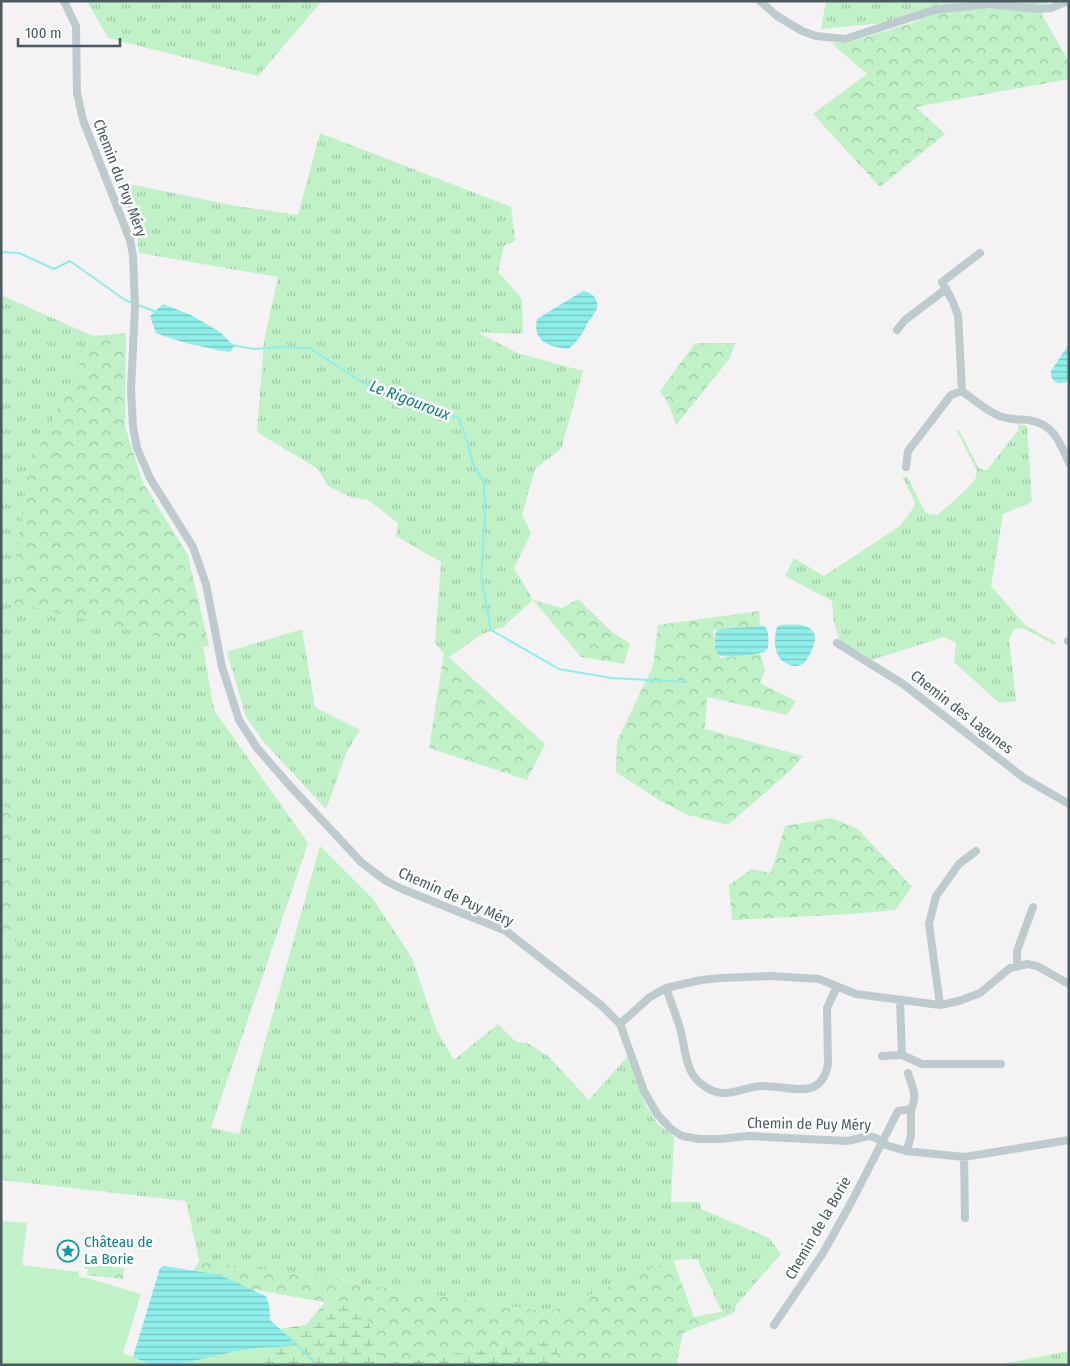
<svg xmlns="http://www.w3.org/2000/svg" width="1070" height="1366" font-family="'Fira Sans Condensed',sans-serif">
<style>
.grass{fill:url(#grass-tufts)}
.forest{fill:url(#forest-crowns)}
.wetland{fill:url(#wetland-marsh)}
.green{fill:#c1f1c7}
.water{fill:url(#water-rules)}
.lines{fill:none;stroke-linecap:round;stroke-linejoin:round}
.stream{stroke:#8deeea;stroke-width:2}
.street{stroke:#bdcbce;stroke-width:8}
.labels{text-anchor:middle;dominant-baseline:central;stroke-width:5;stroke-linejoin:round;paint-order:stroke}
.street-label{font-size:15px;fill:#495b60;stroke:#fff}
.culture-label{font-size:15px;fill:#0d838f;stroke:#fff;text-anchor:start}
.water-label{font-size:16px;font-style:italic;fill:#0c817c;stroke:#fff}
</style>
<defs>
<pattern id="grass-tufts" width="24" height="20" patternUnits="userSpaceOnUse" patternTransform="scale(1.25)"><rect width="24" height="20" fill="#c1f1c7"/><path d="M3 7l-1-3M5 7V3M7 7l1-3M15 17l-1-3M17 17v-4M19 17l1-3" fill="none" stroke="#9fc6a5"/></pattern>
<pattern id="forest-crowns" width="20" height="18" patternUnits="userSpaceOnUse" patternTransform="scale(1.25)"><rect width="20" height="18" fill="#c1f1c7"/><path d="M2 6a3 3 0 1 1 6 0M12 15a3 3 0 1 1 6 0" fill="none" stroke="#9fc6a5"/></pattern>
<pattern id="wetland-marsh" width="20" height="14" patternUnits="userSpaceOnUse" patternTransform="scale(1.25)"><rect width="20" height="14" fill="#c1f1c7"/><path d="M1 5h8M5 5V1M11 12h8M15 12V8" fill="none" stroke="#9fc6a5"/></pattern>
<pattern id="water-rules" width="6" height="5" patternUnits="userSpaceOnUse" patternTransform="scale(1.25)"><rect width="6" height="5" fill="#8deeea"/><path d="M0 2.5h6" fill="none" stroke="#75c4c1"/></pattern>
</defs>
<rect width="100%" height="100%" fill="#f4f2f2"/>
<path class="grass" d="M87,1H322L258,76L108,38Z
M826,1H1016L1015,10L821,29Z
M320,133L511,207L515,241L504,246L498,272L522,299L523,334L477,332L517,353L583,371L561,449L535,469L522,515L531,533L514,568L533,600L503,627L482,634L448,658L435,643L441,562L396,536L398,523L368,500L353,498L328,486L318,469L257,432L264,341L278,277L139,253L136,229L115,181L236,206L298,215Z
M1,295L93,336L28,470L11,601L203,647L214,710L308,843L211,1128L239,1134L320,846L373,899L412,958L436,1029L454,1060L498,1024L516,1042L527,1043L548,1056L589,1100L627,1057L646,1106L657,1123L674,1137L671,1202H700L701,1209L769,1238L781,1254L737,1304L735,1309L722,1312L697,1259L673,1260L549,1312L199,1260L186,1201L1,1180V932L15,940L11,809L1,806Z
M1017,424L1027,426L1032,502L1003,514L991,586L1025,625L1055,642L1054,645L1024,628L1014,629L1009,639L1016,701L999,703L954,662L956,643L944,637L871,660L861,652L840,641L834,623L832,601L785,576L794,558L824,576L900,526L914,507L915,502L902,476L908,478L925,512L929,514L937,515C946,507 972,487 976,477C977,474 976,472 976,469L957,431L959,430L979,468L985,471L988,469L1019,429Z
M302,629L315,707L360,730L347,751L326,809L264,742L246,717L227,652Z
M1069,1351V1365H997Z"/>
<path class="forest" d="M1016,1H1049L1041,13L1069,62V79L916,107L945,134L880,187L813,114L867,74L831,43H847L918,21L935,14L1014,10Z
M126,333L125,427L143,483L188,555L209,646L203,647L10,602L28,470L93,336Z
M695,343H735L730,358L676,425L669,405L660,391Z
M578,599L611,631L630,644L624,664L581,657L533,600L562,608Z
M759,611L760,626L713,630L717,651L720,658L760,653L765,670L760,683L796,701L787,715L707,697L705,729L803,756L791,770L728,825L688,815L659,800L616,772L617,741L653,666L658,625Z
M444,653L545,744L527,780L429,748Z
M1,806L11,808L16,941L1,932Z
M832,818L858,829L912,887L895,910L851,914L732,920L729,885L752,869L771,873L785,826Z
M199,1260L549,1312L673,1260L694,1317L735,1309L734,1313L683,1333L676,1365H560L555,1341L381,1364L363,1309L189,1278Z
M85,1264L124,1268L123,1279L87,1275L88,1269H84Z"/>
<path class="wetland" d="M325,1302L364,1309L382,1364L555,1340L560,1365H266L258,1348L292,1346L289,1337L279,1329L306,1325Z"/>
<path class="green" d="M1,1221L27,1223L22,1265L79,1272V1277L87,1278L141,1294L123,1353L149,1364L153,1365H1Z
M258,1348L266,1365H176L232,1352Z"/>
<path class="water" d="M583,291C594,292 602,303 594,314C592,317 589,320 587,324C583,333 576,344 568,349C549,347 532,341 537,319Z
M163,304L191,315L220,332L234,346L230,352C204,348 180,342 156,333L150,316Z
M1069,344V381C1059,386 1050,382 1051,371Z
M780,625C803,623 825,625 810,654C807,658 805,664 800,665C793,668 783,663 779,657C774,649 774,636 777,627Z
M764,626C770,631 768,641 768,648L764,652C757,654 725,659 719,655C714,650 715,637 716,631L720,629Z
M164,1266L220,1275L266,1296L269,1305L270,1320L289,1337L293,1346L258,1348L232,1352L176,1365L149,1364L133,1357L160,1268Z"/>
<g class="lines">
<path class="stream" d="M1,252L19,253L54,269L70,261L125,300L133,303
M138,305L157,312
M232,345L254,349L279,347L309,348L362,382L459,418L468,445L473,464L484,483L485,517L481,577L491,630L559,669L611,678L687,682
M289,1337L317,1365"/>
<path class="street" d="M64,1L76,26L77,93L83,120L130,240L133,256L135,306L131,390L133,427L137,448L150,478L193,547L206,584L222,667L239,720L257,748L291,787L362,863L386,881L402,889L506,931L602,1006L620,1024L644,1091L657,1114L671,1129L682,1136L699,1139H720L748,1136L847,1141L869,1136L876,1138L886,1145L906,1151L964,1157L1069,1140
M760,1L777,16L802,31L816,36L845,39L934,10L988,4L1040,9L1051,8L1068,1
M897,330L905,320L946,289
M962,391L958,315L952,300L942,282L980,253
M906,467L908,451L951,395L962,391C973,399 984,409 997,415C1007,420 1018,419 1028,420C1053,423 1060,442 1069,463
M1068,641H1069
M837,643L903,684L1024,778L1069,804
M1017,966V951L1033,907
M666,988C671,1002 676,1015 680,1028C685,1046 685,1070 699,1082C723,1103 737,1088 761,1086C786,1084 821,1104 828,1064L827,1008L837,986
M900,1000L902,1055
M940,1005L929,924L936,896L959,864L976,851
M620,1024L650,997L666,988L701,980L720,978L771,976L819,979L856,994L940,1005L959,1001L980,993L1010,968L1027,964L1037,966L1069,984
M882,1056L902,1055L922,1064H1001
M908,1073C912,1086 918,1096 911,1109
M964,1157L965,1218
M774,1325L823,1253L852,1201L898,1111L911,1109V1135L907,1151"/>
</g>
<defs>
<g id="sight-ring" transform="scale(1.125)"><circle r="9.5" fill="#fff" stroke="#0f9aa8" stroke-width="1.5"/><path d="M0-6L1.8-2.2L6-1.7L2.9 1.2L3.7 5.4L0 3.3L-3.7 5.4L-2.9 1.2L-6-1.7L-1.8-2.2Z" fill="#0f9aa8"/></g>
</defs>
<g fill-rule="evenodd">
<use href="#sight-ring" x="68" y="1251"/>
</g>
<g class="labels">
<g class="street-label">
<text transform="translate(120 178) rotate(69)">Chemin du Puy Méry</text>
<text transform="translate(962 712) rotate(38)">Chemin des Lagunes</text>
<text transform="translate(456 897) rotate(24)">Chemin de Puy Méry</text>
<text transform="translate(809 1124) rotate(1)">Chemin de Puy Méry</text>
<text transform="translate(818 1228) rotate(-60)">Chemin de la Borie</text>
</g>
<g class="culture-label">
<text x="84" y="1242">Château de<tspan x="84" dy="17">La Borie</tspan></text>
</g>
<g class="water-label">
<text transform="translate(410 400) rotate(21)">Le Rigouroux</text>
</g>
</g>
<rect width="1070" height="1366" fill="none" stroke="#495b60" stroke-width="5"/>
<path d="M18 38v8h102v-8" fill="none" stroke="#495b60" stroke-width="2.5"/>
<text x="25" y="38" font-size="15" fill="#495b60" stroke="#ffffff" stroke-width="4" paint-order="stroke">100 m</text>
</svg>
